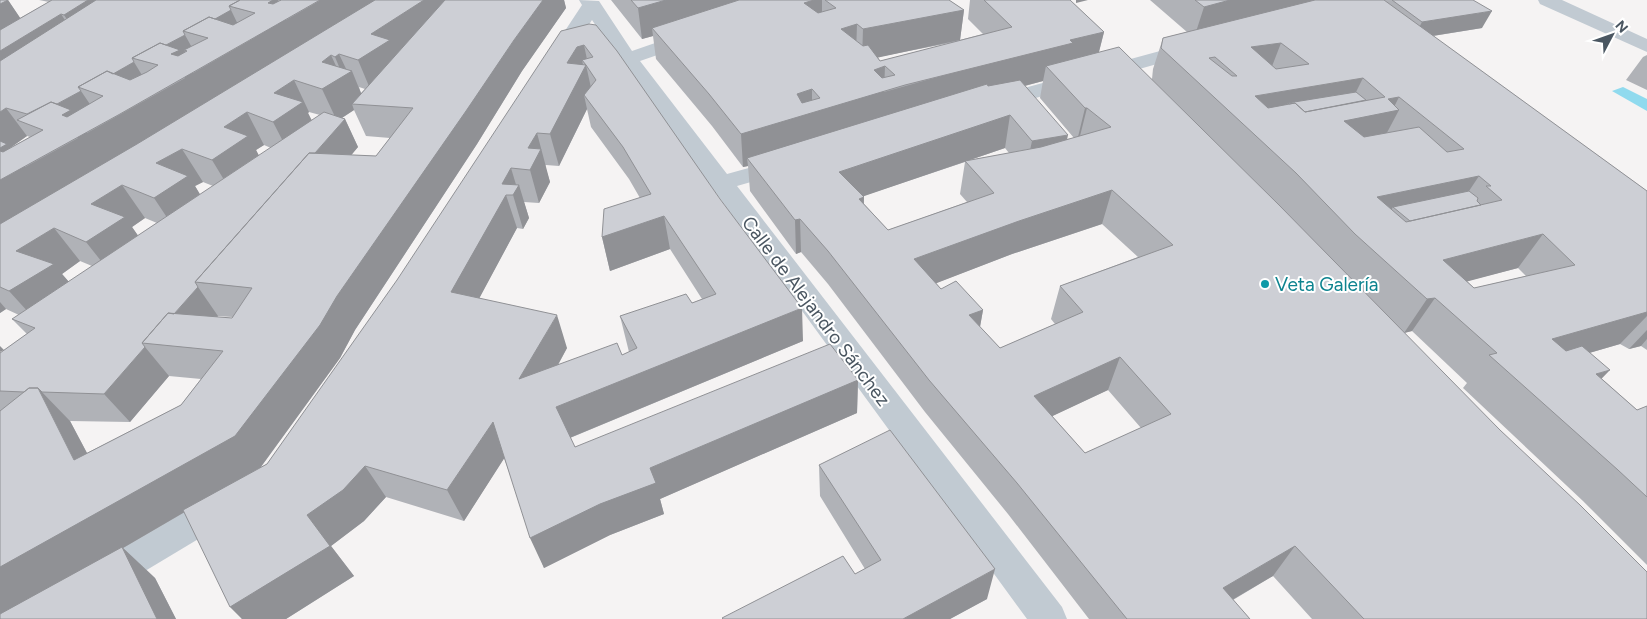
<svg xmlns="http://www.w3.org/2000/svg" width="1647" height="619" font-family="Figtree,sans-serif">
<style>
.water{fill:#90daee}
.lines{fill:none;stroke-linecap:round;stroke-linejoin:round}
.minor{fill:#c1cad2;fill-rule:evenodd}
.wall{fill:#b0b2b7;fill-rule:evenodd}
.shaded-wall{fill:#909195;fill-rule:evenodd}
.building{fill:#cdcfd5;stroke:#909195;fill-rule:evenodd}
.culture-dot{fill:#0f9aa8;stroke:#fff;stroke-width:2}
.labels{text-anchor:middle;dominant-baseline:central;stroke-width:4;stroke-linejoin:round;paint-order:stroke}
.culture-label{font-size:19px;fill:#0d838f;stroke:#fff;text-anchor:start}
.street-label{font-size:19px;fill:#4a5661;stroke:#fff}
</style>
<rect width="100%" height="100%" fill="#f5f3f3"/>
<path class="water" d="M1623,87L1647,99V111L1612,91Z"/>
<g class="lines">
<path class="minor" d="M579,0L599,1L632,51L684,33L691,31L698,33L701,37L698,41L640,61L727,174L785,158L793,160L797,165L793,170L737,186L1062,607L1067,619H1027L621,63L592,20L564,62L557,64L550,62L547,58L582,5Z
M1538,0H1562L1647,39V52L1540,4Z
M1193,42L1200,44L1203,48L1200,52L996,109L988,108L985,103L988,98Z
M223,492L235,497L240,507L235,517L115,589L102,593L89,589L84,577L89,565L211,497Z"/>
</g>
<path class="wall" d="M0,0H8L20,18L49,2L39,0H564L566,8L522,71L477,144L355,330L340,358L261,467L267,464L589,24L803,341L570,438L575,447L858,380L857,413L660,499L664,514L610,535L544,568L504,458L464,521L386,497L364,521L331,546L354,576L286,619H242L185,512L123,548L155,578L176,619H0V353L27,334L12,319L19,315L6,309L0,313ZM359,87L365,89L361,93ZM587,109L591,127L629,179L640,198L602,237L610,271L670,249L702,299L692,303L620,316L629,352L622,355L558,365L567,348L479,298L517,228L523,229L529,218L524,202L539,203L550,182L545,166L546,165L559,166ZM354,110L366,136L390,138L376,156L351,155L358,147L345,119L342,118ZM309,112L320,115L312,121L308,113ZM27,136L30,137L10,148ZM264,145L271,148L259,156L256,150ZM203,182L213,186L200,195L195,186ZM145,218L157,223L138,236L132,227ZM80,261L92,266L69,282L62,274ZM218,316L232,317V318L217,317ZM169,376L201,379L181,405L87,453L70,421L130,422Z
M611,0H949L964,10L960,40L983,34L968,19L970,0H1070L1104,32L1099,52L1152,79L1153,69L1163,38L1187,32L1150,0H1473L1482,28L1433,36L1647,191V350L1641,346L1629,349L1620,344L1589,353L1601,378L1637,410L1647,406V565L1583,501L1463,388L1467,383L1412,331L1404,333L1647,619H1312L1273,576L1233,600L1250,619H1089L1008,514L925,412L828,284L801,252L796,254L750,191L748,166L743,167L712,126L656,59L653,36L642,39ZM955,42L880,61L878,57ZM1043,81L1040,98L1074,138L1067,139L1025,86ZM1005,148L1009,153L970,160ZM965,162L960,194L967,202L888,230L864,204L863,196ZM1102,224L1138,257L1060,286L1051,319L1055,324L1000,348L980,327L983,310L941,289L936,283L1012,254ZM1518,268L1526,276L1474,288L1467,281ZM1108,390L1141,428L1085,453L1052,416Z
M1647,55V90L1626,80L1643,57Z
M819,465L987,599L950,619H722L855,574L865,569L820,496Z"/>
<path class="shaded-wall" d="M8,0L29,31L0,48V4Z
M88,0H153L84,45L64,15Z
M232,0H278L285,14L284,15L286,20L319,1V0H384L142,147L0,230V180L15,172L0,154V112L6,108L27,136L10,148L25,167L78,138L75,134L55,145L34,117L81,91L100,119L84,128L87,133L185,78L182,72L167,81L158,65L138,60L185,35L200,62L195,65L187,51L184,50L193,66L190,68L193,73L278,24L276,19L262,27L255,13L235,8L236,7Z
M424,0H462L371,91L358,60L371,34Z
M543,0H564L566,8L522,71L477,144L355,330L340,358L260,468L123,548L155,578L176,619H0V567L337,296L514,40Z
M666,0H760L652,28L653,36L642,39L638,8Z
M814,0H822V28L804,3Z
M1076,0H1088L1076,3Z
M1230,0H1330L1194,38L1204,7Z
M231,10L244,37L208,38L189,33Z
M964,10L960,40L862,61L863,29Z
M1492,11L1482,28L1413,39L1422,22Z
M61,14L81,45L0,97V51Z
M857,24L856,55L841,29Z
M1104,32L1096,63L1046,66L1043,81L747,158L748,166L743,167L741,134L797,94L812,89V113L874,70L885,66L884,92L1070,40Z
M1281,43L1269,74L1251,47Z
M584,45L589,69L586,65L593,97L584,95L587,109L559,166L550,134L567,63L577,47ZM582,60L586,65L584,69Z
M339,54L348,73L352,71L365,103L352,104L354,110L337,121L322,89V62L331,55L341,77L343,76L335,57Z
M134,62L151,90L103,96L84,89Z
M1363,78L1347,110L1288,103L1281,121L1255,96Z
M294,80L309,112L308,113L319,135L290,155L273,122L274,93Z
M1399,97L1392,111L1399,110L1382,142L1313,124L1388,99Z
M1085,108H1087L1079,140L1077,141Z
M247,112L264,145L256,150L266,169L232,193L212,160L224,127Z
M1010,115L1005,148L838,205L839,172Z
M345,119L358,147L242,287L201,283Z
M537,133L550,182L539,203L530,170L528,148Z
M1068,135L1061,168L1025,174L1032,141Z
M182,149L203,182L195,186L209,209L176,231L154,198L156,163Z
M511,168L517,188L519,185L529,218L523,229L513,195H506L517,228L465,325L451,292L502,184Z
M1479,176L1457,209L1393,207L1383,225L1377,197Z
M122,185L145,218L132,227L149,251L113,276L86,242L91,204Z
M1112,190L1102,224L1012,254L911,293L914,259L1019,221Z
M864,197L863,230L859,199Z
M664,216L670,249L610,271L602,237Z
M800,219L801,252L796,254L795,220Z
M54,228L80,261L62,274L82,297L40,325L9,291L16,251Z
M1543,234L1518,268L1420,294L1443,260Z
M198,287L218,316L192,348L149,343Z
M1435,298L1412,331L1404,333L1427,299Z
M0,302L6,309L0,313Z
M802,308L803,341L567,439L556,407Z
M983,310L977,343L969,315Z
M1647,312V316L1620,344L1524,372L1552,339Z
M557,315L567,348L532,412L519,379Z
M1647,330V339L1641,346L1629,349Z
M0,346L4,350L0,352Z
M145,347L169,376L130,422L104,394Z
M1120,357L1108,390L1025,429L1034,396Z
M1610,370L1578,403L1596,374Z
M858,380L857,413L660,499L664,514L610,535L544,568L530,538L650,468Z
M38,388L70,421L107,491L74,460Z
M493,422L507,454L464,521L447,490Z
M365,466L386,497L364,521L331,546L354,576L286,619H242L230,607L307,515Z
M1295,546L1273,576L1203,617L1223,588Z
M995,569L987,599L950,619H903Z"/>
<path class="building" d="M0,0H8L0,4Z
M52,0H88L64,15L61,14L0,51V30Z
M96,0H240L229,6L231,10L215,19L209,17L183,31L185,35L166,45L160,43L132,58L134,62L113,74L107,71L78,87L81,91L57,104L51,102L27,114L6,108L0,112V61Z
M240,0H273L268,3L273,4L281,0H280H320L120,114L0,180V151L3,152L43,130L17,120L51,102L71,110L62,115L67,117L103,96L78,87L107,71L130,80L147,72L158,65L132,58L160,43L180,50L171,54L178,56L187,51L184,50L208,38L183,31L209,17L233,25L255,13L229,6Z
M375,0H424L371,34L390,40L358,60L339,54L335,57L331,55L322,62L352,71L322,89L294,80L274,93L303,102L273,122L247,112L224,127L248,136L212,160L182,149L156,163L188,176L154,198L122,185L91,204L125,217L86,242L54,228L16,251L54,264L9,291L0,287V224L137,144Z
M445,0H543L514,40L466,111L337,296L320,325L235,436L0,567V411L29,388H38L74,460L181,405L223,351L142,343L168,313L232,318L252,288L195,282L309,153L376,156L413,108L352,104Z
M631,0H666L638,8Z
M739,0H814L804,3L818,13L836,8L825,0H949L964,10L863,29L857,24L841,29L863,46L868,45L880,61L1012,27L984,0H1070L1104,32L1070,40L1073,43L905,85L741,134L709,94L652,28ZM885,66L895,75L882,78L874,70ZM812,89L820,98L802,103L797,94Z
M1195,0H1230L1204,7Z
M1315,0H1384L1647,191V312L1552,339L1566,351L1582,346L1610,370L1596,374L1637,410L1647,406V497L1618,470L1489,355L1497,353L1435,298L1427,299L1355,234L1296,173L1161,48L1163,38ZM1281,43L1309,64L1276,69L1251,47ZM1215,57L1237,76H1232L1209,58ZM1363,78L1385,97L1305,112L1295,103L1268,108L1255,96ZM1399,97L1464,149L1447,152L1419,127L1364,137L1344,121L1399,110L1388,99ZM1479,176L1491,186H1486L1502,200L1406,222L1377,197ZM1543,234L1575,265L1474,288L1443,260Z
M1392,0H1473L1492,11L1422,22Z
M589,24L596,25L617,51L720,199L802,308L556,407L575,447L830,344L858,380L650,468L656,483L600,504L530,538L493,422L447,490L365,466L343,490L307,515L330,546L230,607L183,510L267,464L397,280L561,31ZM584,45L593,57L582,60L586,65L567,63L577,47ZM586,65L596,80L584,95L623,147L651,194L604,209L602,237L664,216L716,294L692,303L686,294L620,316L637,348L622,355L617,343L519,379L557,315L451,292L506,195H513L519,185L502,184L511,168L530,170L541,149L528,148L537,133L550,134Z
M1119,47L1279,205L1500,430L1580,505L1647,572V619H1364L1295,546L1223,588L1250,619H1127L1017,483L929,380L828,251L800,219L795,220L747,158L987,84L988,86L1020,80L1068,135L1032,141L1010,115L839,172L864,197L859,199L888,230L994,193L965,161L1041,147L1111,127L1087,108H1085L1046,66ZM1112,190L1173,245L1060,286L1083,312L1000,348L969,315L983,310L956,281L941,289L914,259L1019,221ZM1120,357L1171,414L1085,453L1034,396Z
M1356,92L1366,100L1305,112L1295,103L1289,104L1288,103Z
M324,112L345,119L315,153H309L195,282L198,287L174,314L168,313L142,343L145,347L104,394L42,392L38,388H29L24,392L0,391V353L35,328L12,319Z
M0,141L7,144L0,148Z
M1469,191L1478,198L1477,201L1481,205L1410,221L1393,207Z
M890,430L995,569L903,619H723L722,618L843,556L855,574L881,560L819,465Z
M122,547L157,619H0V614Z"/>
<circle class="culture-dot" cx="1265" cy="284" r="5"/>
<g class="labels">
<g class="culture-label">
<text x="1275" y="284">Veta Galería</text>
</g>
<g class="street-label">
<text transform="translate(816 311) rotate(53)">Calle de Alejandro Sánchez</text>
</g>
</g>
<g transform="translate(1612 35) rotate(49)" stroke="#ffffff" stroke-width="4" paint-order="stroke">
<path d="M0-4L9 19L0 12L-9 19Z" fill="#4a5661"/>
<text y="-8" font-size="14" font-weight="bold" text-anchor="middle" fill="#4a5661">N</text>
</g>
</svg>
